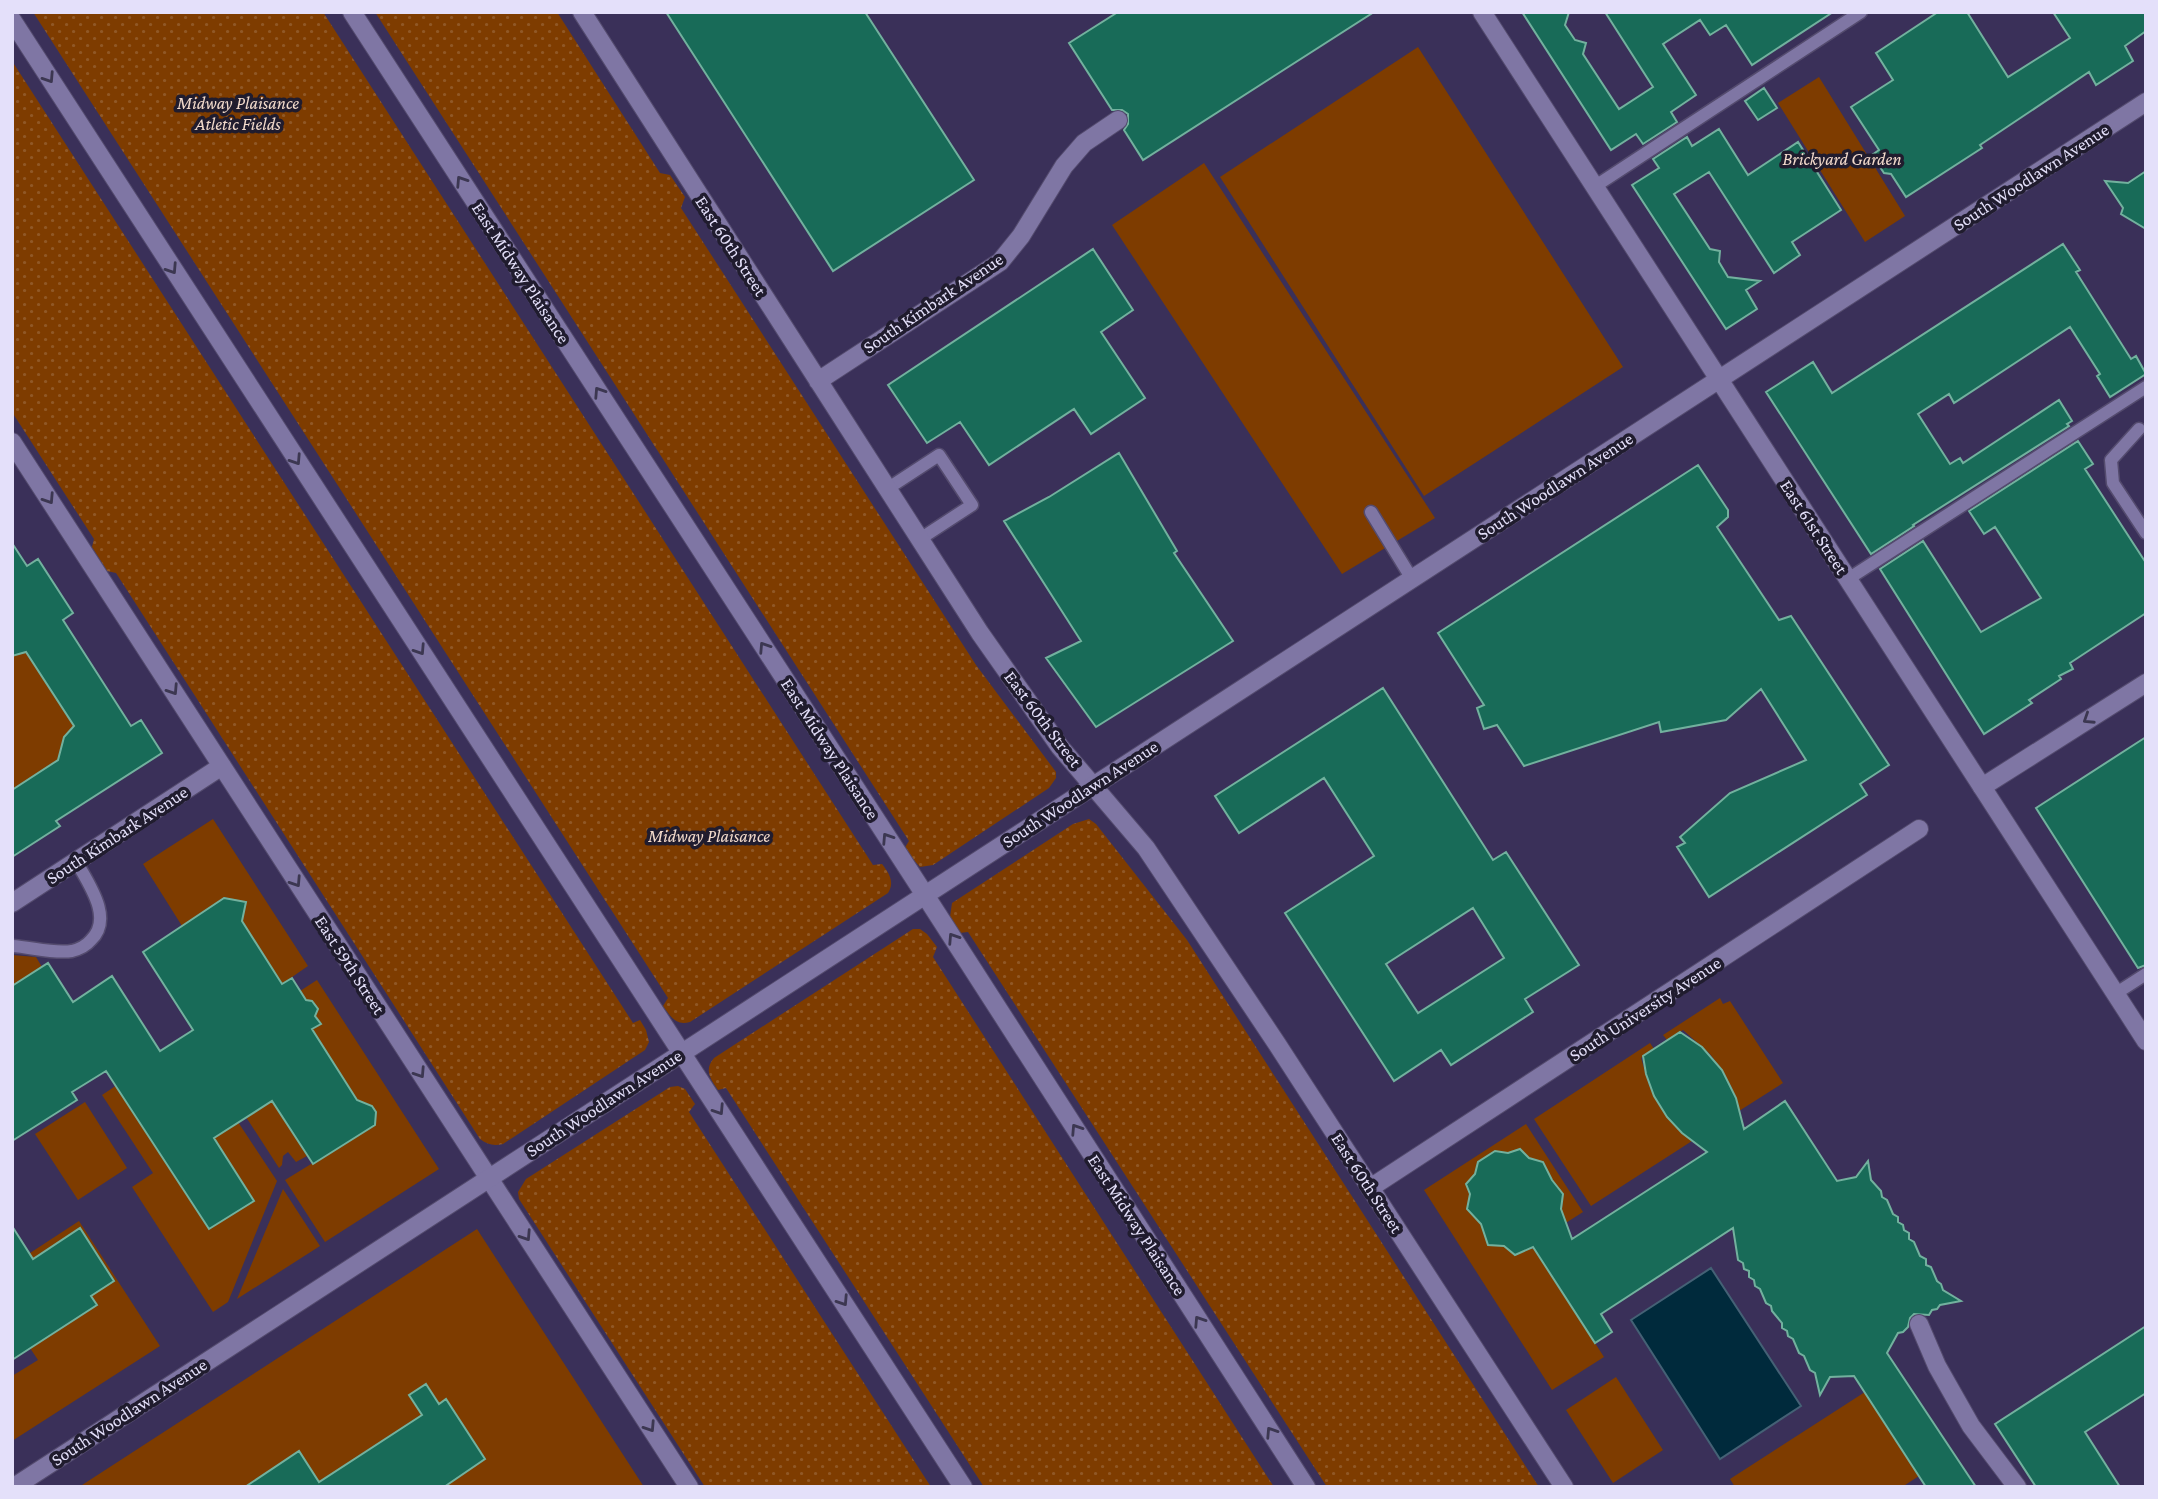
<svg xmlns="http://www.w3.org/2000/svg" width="2158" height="1499" font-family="'Crimson Pro',serif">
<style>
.green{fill:#7e3c00}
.park{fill:url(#park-dots)}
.water{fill:#002a3c;stroke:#446175;stroke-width:2}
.building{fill:#186b58;stroke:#72b19e;stroke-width:2;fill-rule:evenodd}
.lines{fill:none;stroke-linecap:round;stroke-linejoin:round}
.service-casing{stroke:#544b6e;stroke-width:15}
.pedestrian-casing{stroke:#544b6e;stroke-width:20}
.minor-casing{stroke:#544b6e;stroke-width:20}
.tertiary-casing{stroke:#544b6e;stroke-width:20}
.service{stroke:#7f76a4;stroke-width:12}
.pedestrian{stroke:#7f76a4;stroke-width:18}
.minor{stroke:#7f76a4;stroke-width:18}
.tertiary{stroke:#7f76a4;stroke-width:18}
.oneway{stroke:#3c3751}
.labels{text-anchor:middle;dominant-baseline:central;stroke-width:7;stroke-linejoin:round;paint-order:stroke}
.park-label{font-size:18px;font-style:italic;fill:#f3dbcc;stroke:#201c2e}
.street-label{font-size:18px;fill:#e4e0fa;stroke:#201c2e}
</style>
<defs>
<pattern id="park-dots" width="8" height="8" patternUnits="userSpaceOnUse" patternTransform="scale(1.75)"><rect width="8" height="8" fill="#7e3c00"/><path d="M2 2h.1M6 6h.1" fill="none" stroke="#905826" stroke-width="1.8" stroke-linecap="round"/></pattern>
</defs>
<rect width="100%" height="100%" fill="#3a3059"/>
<path class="green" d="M1418,47L1623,367L1424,496L1220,177Z
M1819,77L1905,216L1865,242L1778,103Z
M1204,163L1435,518L1342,574L1112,225Z
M24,649L77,731H69L64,738L62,746L68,754L12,790V656L19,654Z
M213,819L308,966L282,984L226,897L182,926L143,864Z
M12,955L36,957L42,967L12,986Z
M317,980L439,1169L325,1242L285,1180L373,1126L376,1112L372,1106L365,1103L361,1106L312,1029L321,1024L315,1016L318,1009L312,1001L306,1000L300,991Z
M1720,998L1723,1004L1730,1001L1783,1083L1739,1111L1732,1088L1722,1070L1710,1054L1683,1030L1667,1040L1663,1035Z
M1650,1043L1654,1049L1641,1058L1649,1085L1660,1107L1674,1125L1692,1141L1591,1206L1534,1119Z
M117,1085L209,1229L254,1200L214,1138L238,1122L277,1181L228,1302L213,1312L132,1187L153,1173L102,1095Z
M272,1101L307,1156L296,1162L288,1152L283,1156L282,1165L279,1168L246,1117Z
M85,1102L127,1168L78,1200L35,1134Z
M1526,1124L1583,1212L1561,1226L1563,1194L1552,1180L1543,1162L1529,1158L1519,1149L1508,1153L1495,1151L1478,1162L1475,1174L1466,1184L1470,1194L1467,1209L1516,1255L1529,1249H1542L1541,1259L1604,1357L1552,1390L1424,1190Z
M283,1189L320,1246L237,1299Z
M79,1221L160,1346L12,1441V1376L38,1360L30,1348L97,1305L91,1296L114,1281L80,1229L33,1259L30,1253Z
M477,1229L644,1487H79Z
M1616,1377L1663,1450L1613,1483L1566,1410Z
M1865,1392L1919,1476L1902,1487H1735L1730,1479Z"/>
<path class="park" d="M33,12H323L873,865L882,864C889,873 895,882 888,893L690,1022C676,1026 671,1017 663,1006L668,998Z
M375,12H557L660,173L670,175L685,197L681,208L976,665L1056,772V778L1049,788L933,865L920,867L904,849L909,841Z
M12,61L633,1023L640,1020L646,1030L649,1042L645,1050L503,1144C494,1146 488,1145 480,1139L116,573L107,571L92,547L94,539L12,412Z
M1089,819L1096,824L1187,940L1539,1487H1327L968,932L959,933L950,917L952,903L1073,824Z
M913,929H920L927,934L937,947L933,957L1274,1487H984L726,1088L718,1090C710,1078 704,1070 714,1058Z
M678,1086L685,1089L695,1104L689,1112L931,1487H705L519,1199L518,1192L526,1179L670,1087Z"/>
<path class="water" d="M1711,1268L1801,1406L1720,1459L1631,1320Z"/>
<path class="building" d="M666,12H865L974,180L833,271Z
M1118,12H1374L1143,160L1124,130L1128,124V114L1122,110H1112L1069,43Z
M1522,12H1569L1565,25L1575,40L1586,43L1583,54L1619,109L1653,87L1605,12H1833L1752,65L1726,25L1710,35L1700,20L1663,44L1696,95L1671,112L1677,122L1643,144L1636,134L1611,150Z
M1938,12H1967L2008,77L2070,38L2053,12H2146V31L2125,46L2133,61L2096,85L2089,72L1980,145L1982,148L1906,197L1891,174L1884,173L1872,155L1879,150L1851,107L1893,80L1876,53Z
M1764,88L1777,108L1758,120L1745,101Z
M1719,129L1748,175L1798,142L1841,210L1792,242L1800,255L1774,273L1709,172L1674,194L1710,249L1720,251L1719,262L1728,277L1760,281L1746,290L1757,309L1726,329L1632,185L1659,168L1653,159L1687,137L1692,146Z
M2146,171V229L2121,214L2123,208L2105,181L2128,183Z
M2063,244L2080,270L2076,272L2131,359L2136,356L2146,374L2110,397L2097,376L2100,374L2070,327L1954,403L1949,394L1918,414L1950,464L1960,458L1963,463L2059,400L2072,421L2067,424L2069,426L1913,525L1914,526L1871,554L1766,392L1813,362L1832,393Z
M1093,249L1133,310L1101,332L1145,398L1091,434L1074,409L989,465L960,422L927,443L888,385Z
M2078,441L2093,464L2085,469L2146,563V613L2070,663L2073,669L2059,676L2061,679L2029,700L2032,703L1984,734L1880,569L1923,541L1981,632L2041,598L1995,527L1984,534L1969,511Z
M1119,453L1177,551L1174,553L1233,641L1096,727L1046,658L1081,641L1004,521L1049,497Z
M1698,465L1728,510V517L1717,527L1779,620L1791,616L1889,765L1860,784L1867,795L1709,897L1677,847L1685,843L1680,837L1730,793L1806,760L1761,689L1726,720L1661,732L1659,722L1524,766L1497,725L1484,729L1477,708L1484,705L1438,633Z
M12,543L27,566L38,559L73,613L63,620L131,726L141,720L162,753L56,821L60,826L12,857V790L58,760L64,737L74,726L26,652L12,656Z
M1383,688L1493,860L1506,852L1579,965L1525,999L1533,1012L1451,1065L1441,1050L1394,1081L1285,913L1374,856L1324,778L1239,833L1215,796ZM1473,908L1504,958L1418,1013L1386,964Z
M2146,737V965L2138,968L2036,808Z
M224,898L246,902L242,921L282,984L292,978L306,1000L312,1001L318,1009L315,1016L321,1024L312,1029L357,1100L372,1106L376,1112L375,1125L313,1164L272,1101L214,1138L254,1201L209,1229L106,1071L72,1092L77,1100L12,1141V986L48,963L73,1002L112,976L160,1051L193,1030L143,952Z
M1680,1032L1702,1047L1722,1070L1736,1098L1744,1129L1785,1101L1837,1181L1856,1177L1868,1161L1871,1180L1881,1191L1882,1197L1887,1200L1893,1214L1898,1217V1222L1903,1225L1904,1230L1909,1233V1239L1914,1242L1920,1256L1926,1259V1265L1931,1267L1937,1281L1941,1284L1943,1290L1961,1301L1940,1305L1937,1309L1932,1310L1929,1315L1914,1314L1910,1318L1908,1327L1903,1332L1898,1333L1887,1353L1976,1487H1926L1854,1376L1830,1377L1820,1395L1815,1373L1810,1370L1804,1356L1799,1353L1793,1339L1788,1336L1787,1331L1782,1328V1323L1772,1311L1771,1306L1766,1303L1760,1289L1755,1286L1754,1280L1749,1277V1271L1744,1269L1743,1263L1738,1260L1733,1228L1601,1314L1612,1332L1595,1343L1533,1247L1515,1255L1504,1246L1488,1245L1481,1224L1467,1209L1470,1194L1466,1184L1475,1174L1478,1162L1495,1151L1508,1153L1520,1149L1529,1158L1543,1162L1552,1180L1563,1194L1561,1209L1572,1239L1707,1152L1682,1133L1667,1117L1654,1096L1646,1074L1643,1056Z
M12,1226L33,1259L80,1228L114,1281L91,1296L97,1305L12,1360Z
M2146,1326V1393L2085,1432L2120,1487H2036L1995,1424Z
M426,1384L439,1404L446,1399L485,1459L444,1487H245L299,1451L319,1482L422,1415L409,1395Z"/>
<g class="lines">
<g class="service-casing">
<path id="service" d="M1594,187L1861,12
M2139,429L2111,460L2113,483L2146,533
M887,489L939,455L972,505L920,539
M1371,512L1412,579
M1848,579L2146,387
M12,946C31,947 53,954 72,951C80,949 86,946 91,940C114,918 88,883 76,861
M2115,994L2146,974"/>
</g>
<g class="pedestrian-casing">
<path id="pedestrian" d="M1919,1324L1937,1366L1971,1426L2017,1487"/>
</g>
<g class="minor-casing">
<path id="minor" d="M582,12L980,633L1060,747L1146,848L1277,1044L1564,1487
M818,381L1000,262L1021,236L1064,166L1084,143L1118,120
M12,442L689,1487
M1982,787L2146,683
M12,903L222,766
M1370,1188L1919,829"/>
</g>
<g class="tertiary-casing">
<path id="tertiary" d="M352,12L925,895L1306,1487
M1482,12L2146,1041
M12,20L963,1487
M14,1487L2146,102"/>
</g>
<use href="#service" class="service"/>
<use href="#pedestrian" class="pedestrian"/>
<use href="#minor" class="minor"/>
<use href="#tertiary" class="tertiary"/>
</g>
<defs><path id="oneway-chevron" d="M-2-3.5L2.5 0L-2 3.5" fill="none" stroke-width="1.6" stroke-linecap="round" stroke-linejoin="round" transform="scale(1.75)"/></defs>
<g class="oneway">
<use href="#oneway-chevron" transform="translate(49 78) rotate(57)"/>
<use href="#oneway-chevron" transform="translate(461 181) rotate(-123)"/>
<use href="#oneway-chevron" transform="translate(172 269) rotate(57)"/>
<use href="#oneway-chevron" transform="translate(599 392) rotate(-123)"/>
<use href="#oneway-chevron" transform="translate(296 460) rotate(57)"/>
<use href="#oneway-chevron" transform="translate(49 499) rotate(57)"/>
<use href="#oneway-chevron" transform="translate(764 647) rotate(-123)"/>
<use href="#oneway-chevron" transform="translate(420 650) rotate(57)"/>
<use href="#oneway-chevron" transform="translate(173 690) rotate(57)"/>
<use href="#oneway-chevron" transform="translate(2088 719) rotate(147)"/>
<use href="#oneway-chevron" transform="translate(887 838) rotate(-123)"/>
<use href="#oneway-chevron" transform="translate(296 882) rotate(57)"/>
<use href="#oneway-chevron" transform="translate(953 938) rotate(-123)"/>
<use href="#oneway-chevron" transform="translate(420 1073) rotate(57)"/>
<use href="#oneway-chevron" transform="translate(719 1110) rotate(57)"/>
<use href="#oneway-chevron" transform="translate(1076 1129) rotate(-123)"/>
<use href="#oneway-chevron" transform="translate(526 1236) rotate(57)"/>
<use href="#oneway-chevron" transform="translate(843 1301) rotate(57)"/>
<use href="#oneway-chevron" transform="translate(1199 1321) rotate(-123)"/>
<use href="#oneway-chevron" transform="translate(650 1427) rotate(57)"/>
<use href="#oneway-chevron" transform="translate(1271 1432) rotate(-123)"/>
</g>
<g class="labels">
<g class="park-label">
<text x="238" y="103">Midway Plaisance<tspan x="238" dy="21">Atletic Fields</tspan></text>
<text x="1842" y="159">Brickyard Garden</text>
<text x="709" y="836">Midway Plaisance</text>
</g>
<g class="street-label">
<text transform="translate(2031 177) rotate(-33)">South Woodlawn Avenue</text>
<text transform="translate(731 246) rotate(57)">East 60th Street</text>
<text transform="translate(521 273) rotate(57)">East Midway Plaisance</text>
<text transform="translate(933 303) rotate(-34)">South Kimbark Avenue</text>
<text transform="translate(1555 486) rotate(-33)">South Woodlawn Avenue</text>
<text transform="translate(1814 527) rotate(57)">East 61st Street</text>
<text transform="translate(1043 719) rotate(53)">East 60th Street</text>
<text transform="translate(830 749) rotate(57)">East Midway Plaisance</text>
<text transform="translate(1080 794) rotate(-33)">South Woodlawn Avenue</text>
<text transform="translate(117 835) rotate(-33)">South Kimbark Avenue</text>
<text transform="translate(350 965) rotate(57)">East 59th Street</text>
<text transform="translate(1645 1009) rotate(-33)">South University Avenue</text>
<text transform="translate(604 1103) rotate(-33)">South Woodlawn Avenue</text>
<text transform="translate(1367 1183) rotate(57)">East 60th Street</text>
<text transform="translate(1137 1225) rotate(57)">East Midway Plaisance</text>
<text transform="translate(129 1412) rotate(-33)">South Woodlawn Avenue</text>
</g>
</g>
<rect width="2158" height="1499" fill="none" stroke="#e4e0fa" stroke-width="28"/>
</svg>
